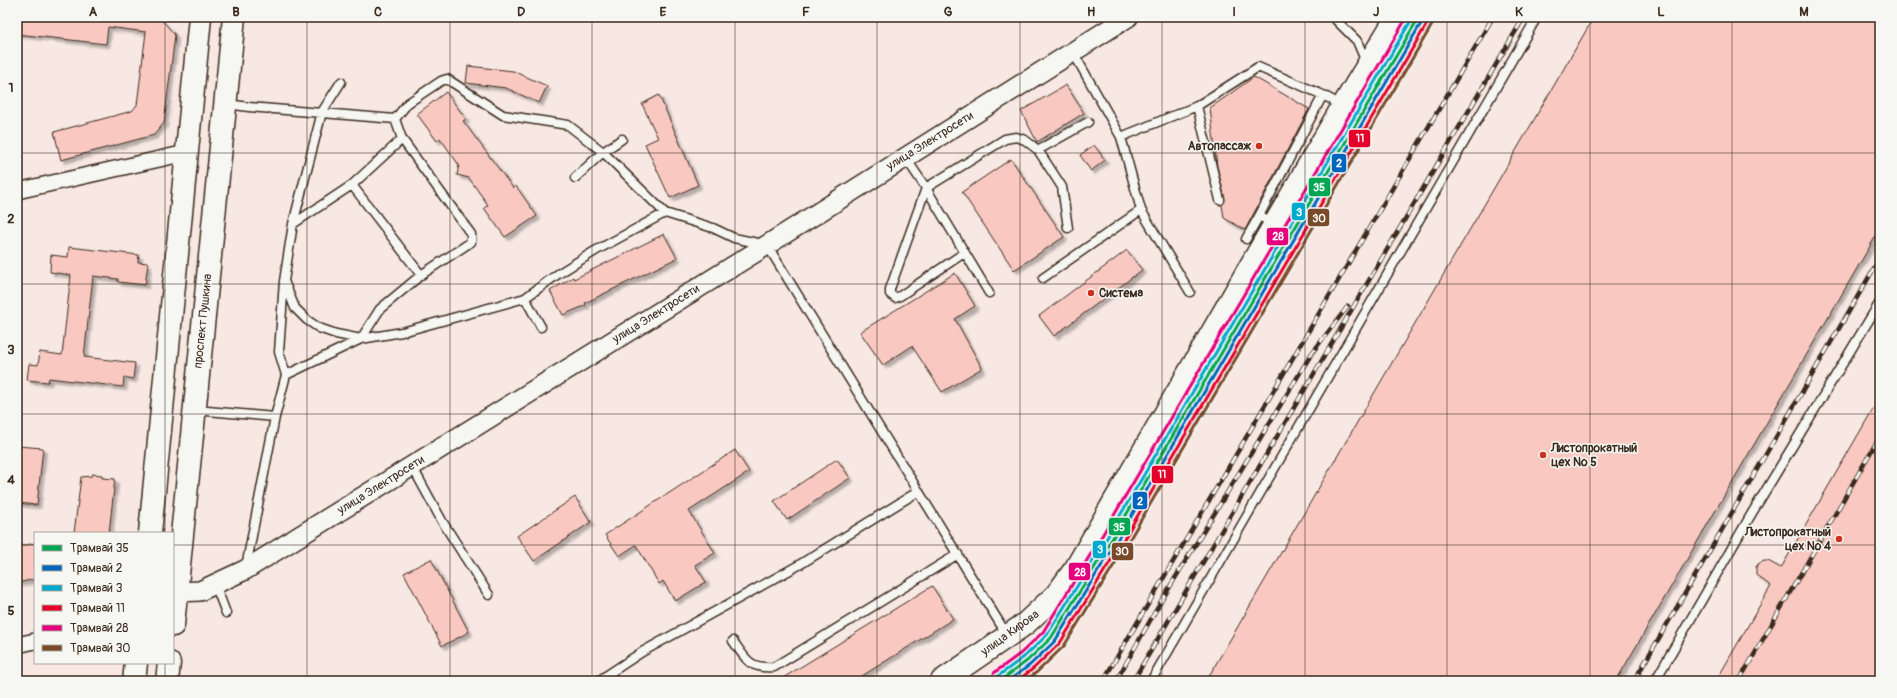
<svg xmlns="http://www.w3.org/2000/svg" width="1897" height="698" font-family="Pangolin,sans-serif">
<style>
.building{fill:#f9c9c1;stroke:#3b2a1e;filter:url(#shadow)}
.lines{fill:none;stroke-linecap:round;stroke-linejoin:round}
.service-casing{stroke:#3b2a1e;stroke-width:11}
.minor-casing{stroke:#3b2a1e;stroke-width:18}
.tertiary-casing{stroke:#3b2a1e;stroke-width:22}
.secondary-casing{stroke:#3b2a1e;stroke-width:25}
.service{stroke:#f6f6f2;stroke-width:8}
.minor{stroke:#f6f6f2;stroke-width:15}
.tertiary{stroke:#f6f6f2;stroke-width:19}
.secondary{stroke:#f6f6f2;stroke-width:22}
.rail-casing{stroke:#3b2a1e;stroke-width:4.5}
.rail{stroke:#f6f6f2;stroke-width:3;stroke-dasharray:9;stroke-linecap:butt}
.tram-1-casing{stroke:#f6f6f2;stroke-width:6}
.tram-2-casing{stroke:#f6f6f2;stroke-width:6}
.tram-3-casing{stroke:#f6f6f2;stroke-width:6}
.tram-4-casing{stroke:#f6f6f2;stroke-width:6}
.tram-5-casing{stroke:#f6f6f2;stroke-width:6}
.tram-6-casing{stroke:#f6f6f2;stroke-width:6}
.tram-1{stroke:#00a651;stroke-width:3}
.tram-2{stroke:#0065bd;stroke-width:3}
.tram-3{stroke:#00a9ce;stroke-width:3}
.tram-4{stroke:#e4002b;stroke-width:3}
.tram-5{stroke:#e5007d;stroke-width:3}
.tram-6{stroke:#7a4b2a;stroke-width:3}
.grid{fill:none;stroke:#3b2a1e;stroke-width:1;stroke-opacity:0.55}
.poi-dot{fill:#c8321e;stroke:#f6f6f2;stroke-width:1.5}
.labels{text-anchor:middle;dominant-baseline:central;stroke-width:3;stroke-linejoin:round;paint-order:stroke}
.street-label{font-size:12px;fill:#3b2a1e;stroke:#f6f6f2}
.poi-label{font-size:12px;font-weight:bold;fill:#3b2a1e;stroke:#f6f6f2;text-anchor:end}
.line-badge{stroke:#f6f6f2;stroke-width:1.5}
.badge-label{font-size:11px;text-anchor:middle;font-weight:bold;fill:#fff}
.neatline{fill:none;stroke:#3b2a1e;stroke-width:1.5}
.grid-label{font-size:13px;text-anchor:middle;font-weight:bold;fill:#3b2a1e}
</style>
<defs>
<filter id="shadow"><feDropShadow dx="3.5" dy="3.5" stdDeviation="1" flood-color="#0004"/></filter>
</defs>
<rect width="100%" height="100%" fill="#f7e8e3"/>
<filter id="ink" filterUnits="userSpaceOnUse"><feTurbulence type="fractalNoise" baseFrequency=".025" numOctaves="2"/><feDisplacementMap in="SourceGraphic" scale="8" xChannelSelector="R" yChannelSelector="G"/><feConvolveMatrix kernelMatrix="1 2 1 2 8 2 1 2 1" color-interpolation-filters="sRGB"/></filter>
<g filter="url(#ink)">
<path class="building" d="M17,17H141L161,19L175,35L164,123L154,135L61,160L54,132L132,111L137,105L146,32L108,27L106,44L17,34Z
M1594,17H1880V229L1616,681H1206Z
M468,66L513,71L547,86L539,103L506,88L466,83Z
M1254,77L1309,109L1245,230L1224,218L1222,205L1225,199L1217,166L1210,108Z
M1066,85L1084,113L1037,142L1021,111Z
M446,92L466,119L463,121L513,188L516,186L537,216L505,237L484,208L488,205L469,178L457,175L459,165L440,138L437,141L417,114Z
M659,95L698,185L670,198L645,144L658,138L642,104Z
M1094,145L1105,160L1091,171L1080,155Z
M1011,159L1064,237L1014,270L962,192Z
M664,234L677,258L585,303L586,305L563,315L550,291L573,277L574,279Z
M69,247L139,255L138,262L148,263L145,285L118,282V279L93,276L84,357L135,363L133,379L124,377L123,387L49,378L48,382L27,380L29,364L38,365L40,352L62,355L71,275L50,272L51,255L68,257Z
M1127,250L1142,270L1054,336L1039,316Z
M955,273L975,306L955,319L982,368L942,392L912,346L883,365L860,332Z
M1880,397V681H1716L1771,586L1756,575V567L1758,564L1764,561H1768L1781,568Z
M17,446L43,448L37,505L17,503Z
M735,450L749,472L689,511L715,553L695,565L706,582L675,601L663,581L659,584L636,545L619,556L605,535Z
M837,459L850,478L787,520L774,501Z
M92,474L102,475V478L115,479L109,533H74L81,477L92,476Z
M575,497L591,522L534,561L517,536Z
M35,543V579L17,583V547Z
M431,559L469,632L442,646L404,573Z
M932,586L953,619L854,681H778Z"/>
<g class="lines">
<g class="service-casing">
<path id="service" d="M1333,17L1357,41L1366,62
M1073,52L1121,137L1141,210L1190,292
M227,104L249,107L395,119L408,103L441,81L447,79L503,115L568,125L603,152L665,213
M395,119L402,139
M1121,137L1197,106
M1038,150L1088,122
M905,157L926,188L989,293
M575,178L603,152L622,139
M1220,200L1197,106L1258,67L1323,95
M293,224L352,185
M1274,224L1259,216L1323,95L1343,106
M1246,239L1259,216
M964,253L900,296L895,298L890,294V289L926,188L1005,139L1016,137L1025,140L1038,150L1062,187L1068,228
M1043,278L1141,210
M284,281L295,308L307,320L319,328L336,334L361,339L402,332L525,298L558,274L595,251L665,213L713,228L734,238L767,245L1007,635
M525,298L541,327
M286,375L361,339L380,309L421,275L471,242V234L402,139L352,185L421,275
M196,410L275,417
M412,466L442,521L489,595
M246,567L275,417L286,375L279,352L284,281L293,224L322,112L341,82
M215,584L226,613
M733,641C746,659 749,669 774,667L958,554
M598,681L642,652L799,565L919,491
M1151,681L1537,17
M1655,681L1752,513L1880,302"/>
</g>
<g class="minor-casing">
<path id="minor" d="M17,191L186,153
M17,645L35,641"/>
</g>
<g class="tertiary-casing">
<path id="tertiary" d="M177,592L200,591L245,570L767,245L1128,17"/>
</g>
<g class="secondary-casing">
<path id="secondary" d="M150,533L200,17
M173,625L234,17
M134,681L136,663
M167,681L169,663
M942,681L1025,624L1057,594L1076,568L1343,106L1397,17"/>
</g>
<use href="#service" class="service"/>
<use href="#minor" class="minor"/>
<use href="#tertiary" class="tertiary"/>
<use href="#secondary" class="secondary"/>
<g class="rail-casing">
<path id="rail" d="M1103,681L1493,17
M1116,681L1160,603L1312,353L1348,306
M1133,681L1524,17
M1634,681L1880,258
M1739,681L1880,436"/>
</g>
<use href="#rail" class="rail"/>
<g class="tram-1-casing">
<path id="tram-1" d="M1000,681L1027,661L1051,638L1112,539L1419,17"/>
</g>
<g class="tram-2-casing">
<path id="tram-2" d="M1008,681L1030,665L1055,641L1116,542L1423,20"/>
</g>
<g class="tram-3-casing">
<path id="tram-3" d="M997,677L1024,657L1047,635L1108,536L1413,17"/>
</g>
<g class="tram-4-casing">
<path id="tram-4" d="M1017,681L1034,668L1060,643L1121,544L1428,22"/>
</g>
<g class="tram-5-casing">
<path id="tram-5" d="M994,673L1021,653L1043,632L1103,534L1407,17"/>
</g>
<g class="tram-6-casing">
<path id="tram-6" d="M1025,681L1037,672L1064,646L1125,547L1432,25"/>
</g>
<use href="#tram-1" class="tram-1"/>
<use href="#tram-2" class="tram-2"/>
<use href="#tram-3" class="tram-3"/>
<use href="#tram-4" class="tram-4"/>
<use href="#tram-5" class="tram-5"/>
<use href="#tram-6" class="tram-6"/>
</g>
</g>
<path class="grid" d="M165,17V533M307,17V681M450,17V681M592,17V681M735,17V681M877,17V681M1020,17V681M1162,17V681M1305,17V681M1447,17V681M1590,17V681M1732,17V681M17,153H1880M17,284H1880M17,414H1880M17,545H35M173,545H1880M165,663V681"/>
<g class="poi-dot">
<circle cx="1259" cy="146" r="4"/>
<circle cx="1091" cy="293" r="4"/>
<circle cx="1543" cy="455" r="4"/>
<circle cx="1839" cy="539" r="4"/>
</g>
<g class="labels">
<g class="street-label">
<text transform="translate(930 141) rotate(-32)">улица Электросети</text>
<text transform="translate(656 314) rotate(-32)">улица Электросети</text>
<text transform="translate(203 321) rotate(-84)">проспект Пушкина</text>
<text transform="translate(381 485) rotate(-32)">улица Электросети</text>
<text transform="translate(1010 633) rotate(-36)">улица Кирова</text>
</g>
<g class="poi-label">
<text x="1251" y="146">Автопассаж</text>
<text x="1099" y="293" text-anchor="start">Система</text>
<text x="1551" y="448" text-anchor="start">Листопрокатный<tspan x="1551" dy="14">цех № 5</tspan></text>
<text x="1831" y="532">Листопрокатный<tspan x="1831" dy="14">цех № 4</tspan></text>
</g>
</g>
<g class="line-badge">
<rect x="1348" y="129" width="23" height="19" rx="4" fill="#e4002b"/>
<rect x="1331" y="153" width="16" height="20" rx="4" fill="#0065bd"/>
<rect x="1308" y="177" width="23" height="20" rx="4" fill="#00a651"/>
<rect x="1291" y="202" width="15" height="19" rx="4" fill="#00a9ce"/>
<rect x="1307" y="208" width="23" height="19" rx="4" fill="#7a4b2a"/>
<rect x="1266" y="227" width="23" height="19" rx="4" fill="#e5007d"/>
<rect x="1151" y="465" width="23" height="19" rx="4" fill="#e4002b"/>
<rect x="1132" y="491" width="16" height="19" rx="4" fill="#0065bd"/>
<rect x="1108" y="517" width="23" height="19" rx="4" fill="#00a651"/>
<rect x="1092" y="540" width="15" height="19" rx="4" fill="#00a9ce"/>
<rect x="1111" y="542" width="23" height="19" rx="4" fill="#7a4b2a"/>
<rect x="1068" y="562" width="23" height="19" rx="4" fill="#e5007d"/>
</g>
<g class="badge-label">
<text x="1360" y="142">11</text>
<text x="1339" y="167">2</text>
<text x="1319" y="191">35</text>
<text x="1299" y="216">3</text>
<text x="1319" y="222">30</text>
<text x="1278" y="240">28</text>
<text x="1162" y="478">11</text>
<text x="1140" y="505">2</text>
<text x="1119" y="531">35</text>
<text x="1100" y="553">3</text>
<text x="1122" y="555">30</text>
<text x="1080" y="576">28</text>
</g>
<rect width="1897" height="698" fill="none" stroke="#f6f6f2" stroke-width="44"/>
<rect x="34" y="532" width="140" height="132" fill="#f6f6f2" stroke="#aba49d"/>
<rect x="42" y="545" width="20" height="6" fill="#00a651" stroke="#aba49d"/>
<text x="70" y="552" font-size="12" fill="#3b2a1e">Трамвай 35</text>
<rect x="42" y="565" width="20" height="6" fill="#0065bd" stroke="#aba49d"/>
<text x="70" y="572" font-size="12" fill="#3b2a1e">Трамвай 2</text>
<rect x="42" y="585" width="20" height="6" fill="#00a9ce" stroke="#aba49d"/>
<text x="70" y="592" font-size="12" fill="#3b2a1e">Трамвай 3</text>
<rect x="42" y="605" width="20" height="6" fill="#e4002b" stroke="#aba49d"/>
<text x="70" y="612" font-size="12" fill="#3b2a1e">Трамвай 11</text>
<rect x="42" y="625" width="20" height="6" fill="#e5007d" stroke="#aba49d"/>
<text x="70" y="632" font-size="12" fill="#3b2a1e">Трамвай 28</text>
<rect x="42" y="645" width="20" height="6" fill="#7a4b2a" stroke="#aba49d"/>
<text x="70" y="652" font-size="12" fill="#3b2a1e">Трамвай 30</text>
<rect x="22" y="22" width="1853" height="654" class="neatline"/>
<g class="grid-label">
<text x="93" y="16">A</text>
<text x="236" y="16">B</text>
<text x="378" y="16">C</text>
<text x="521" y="16">D</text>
<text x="663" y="16">E</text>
<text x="806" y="16">F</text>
<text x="948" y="16">G</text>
<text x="1091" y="16">H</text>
<text x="1234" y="16">I</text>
<text x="1376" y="16">J</text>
<text x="1519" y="16">K</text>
<text x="1661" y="16">L</text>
<text x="1804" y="16">M</text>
<text x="11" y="92">1</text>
<text x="11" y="223">2</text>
<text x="11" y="354">3</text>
<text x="11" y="484">4</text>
<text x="11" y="615">5</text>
</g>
</svg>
